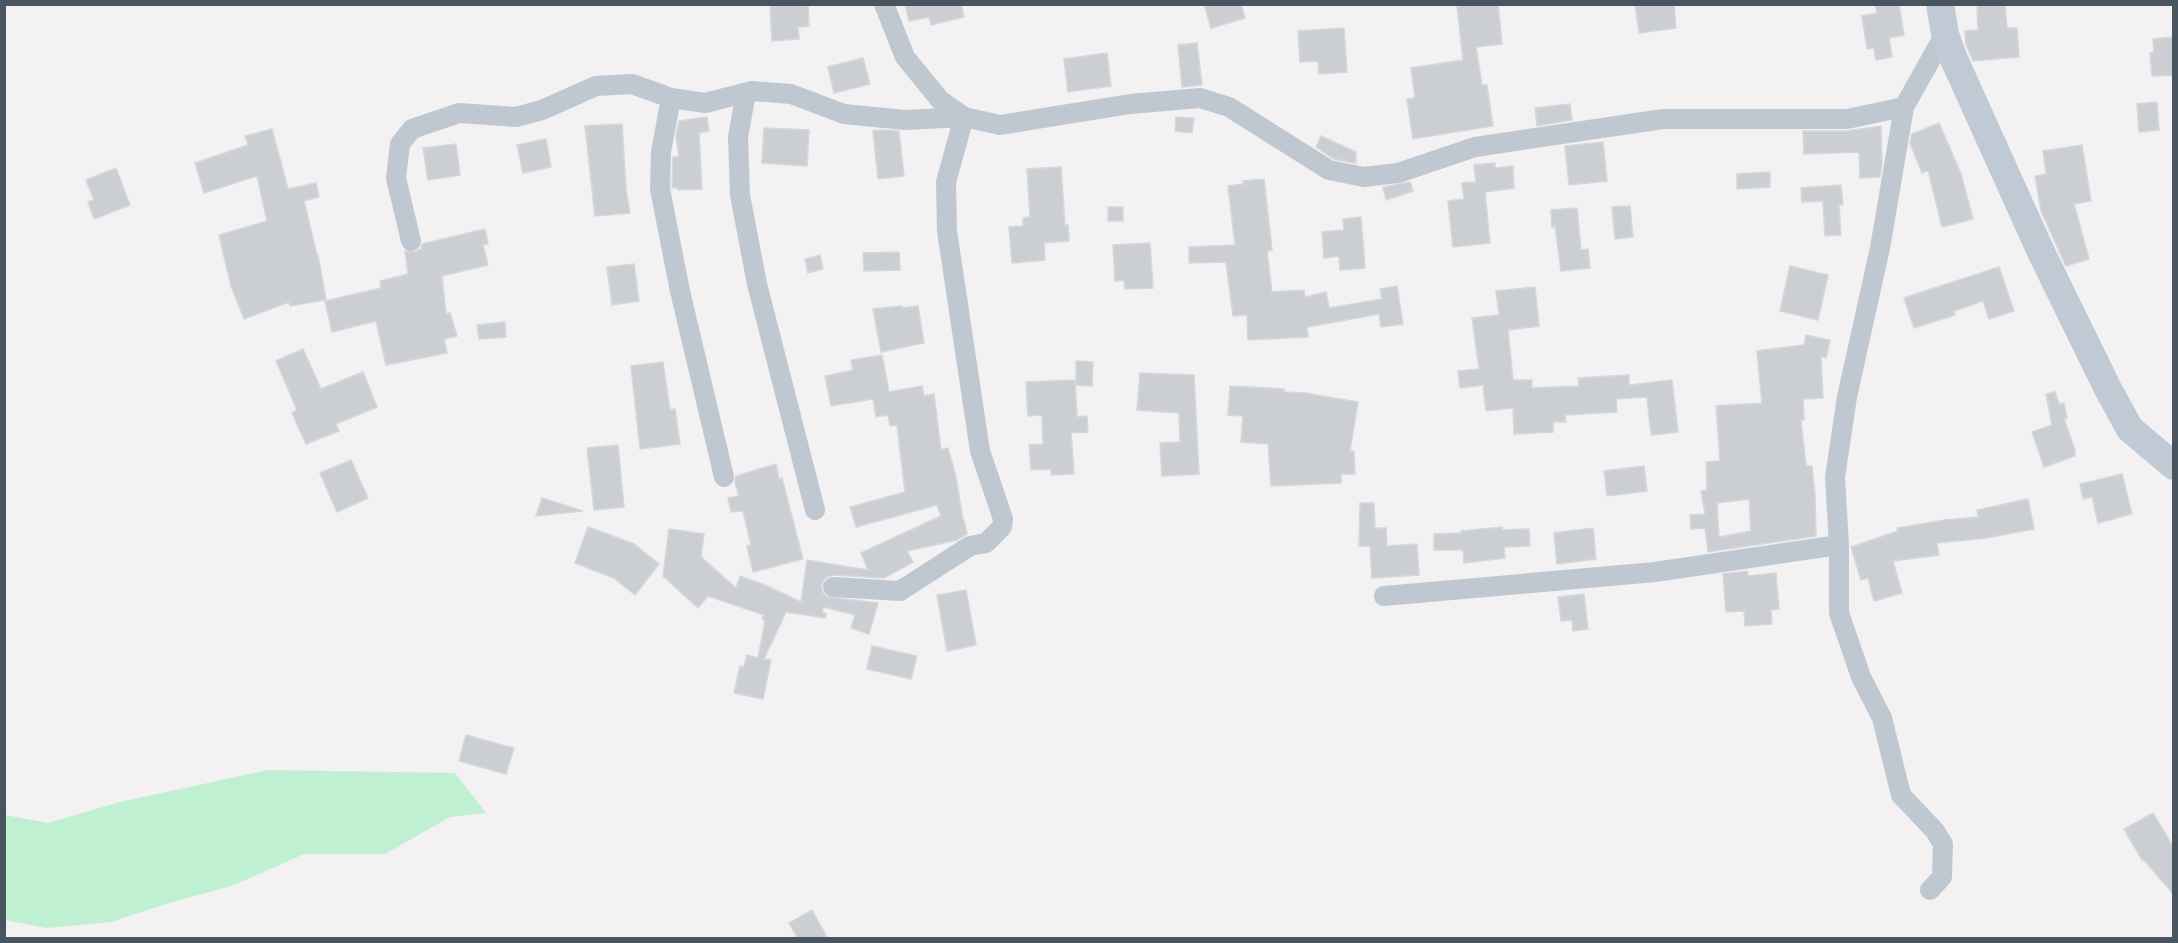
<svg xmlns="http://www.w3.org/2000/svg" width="2178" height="943" font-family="Roboto,sans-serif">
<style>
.green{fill:#c0f0d2}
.building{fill:#cbced3;stroke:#d5d7dc;stroke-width:1.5;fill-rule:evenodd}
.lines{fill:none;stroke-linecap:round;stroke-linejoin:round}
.street{stroke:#bfc8d0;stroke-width:20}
.secondary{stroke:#bfcad4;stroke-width:28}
</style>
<rect width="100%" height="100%" fill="#f3f1f1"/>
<path class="green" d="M268,770L455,773L486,813L450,817L385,854H304L234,885L166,904L111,922L46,928L5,920V815L48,823L120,802Z"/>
<path class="building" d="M770,4H808L809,26L798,27L799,39L772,41Z
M905,4H961L964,17L931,25L929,17L909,21Z
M1204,4H1241L1245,18L1211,28Z
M1471,4H1498L1502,44L1476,47L1482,85H1487L1493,126L1413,139L1407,99L1415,98L1411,68L1463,60L1457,6Z
M1635,4H1674L1676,28L1639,33Z
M1875,4H1899L1904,35L1889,38L1892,57L1876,60L1874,48L1867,49L1862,16L1877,13Z
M1977,4H2005L2007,28H2017L2019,57L1973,61L1966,44L1965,31L1978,30Z
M1344,28L1347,72L1319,74L1318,61L1300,62L1298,31Z
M2174,37V75L2152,76L2150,53L2154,52L2153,39Z
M1197,43L1202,85L1182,87L1178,45Z
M1107,53L1111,86L1068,92L1064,59Z
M863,58L870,84L834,93L828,67Z
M2157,102L2159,130L2139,132L2137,104Z
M1570,104L1572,120L1537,126L1535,108Z
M707,117L709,131L699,133L702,189L678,190V188H672L673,157H679L676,136L679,121Z
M1176,117L1194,118L1192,133L1175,131Z
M1939,123L1961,174L1973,219L1942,227L1928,170L1922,173L1910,143L1912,134Z
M622,124L626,190L630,213L595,216L585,126Z
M1881,126L1882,163L1880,177L1860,178L1859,152L1804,154L1803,131H1847Z
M764,128L809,130L807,166L762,163Z
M272,129L288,189L316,183L319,197L304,201L317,255H318L326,300L290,306L289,302L244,319L231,286L219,235L267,221L257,176L204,193L195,163L248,145L245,136Z
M882,130L899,131L904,176L878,179L873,131Z
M1321,136L1356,152V163L1334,159L1316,147Z
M546,139L551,167L523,173L517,145Z
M1603,142L1607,181L1569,185L1565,146Z
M456,144L460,175L428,180L423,148Z
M2082,145L2091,201L2074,204L2089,259L2066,266L2041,211L2035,176L2046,174L2043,151Z
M1495,163V168L1513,166L1514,188L1485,192L1490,243L1453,247L1448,201L1464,199L1462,183L1476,182L1474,165Z
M1061,167L1065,225H1068L1069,241L1044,243L1045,260L1012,263L1009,227L1023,226V218L1030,217L1027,169Z
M116,168L130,205L94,219L88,202L94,200L86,180Z
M1770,172V187L1737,189V174Z
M1264,179L1272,250L1267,251L1272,292L1304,290L1305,297L1326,292L1329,308L1382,299L1380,289L1397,286L1403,324L1381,327L1379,314L1307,327L1308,337L1248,340L1247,315L1233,316L1226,262L1189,263V247L1235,245L1228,186L1244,184L1243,181Z
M1410,182L1413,191L1386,200L1383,187Z
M1841,185L1843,205H1839L1841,235L1825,236L1823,201L1802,202L1801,188Z
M1630,206L1633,237L1615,239L1612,207Z
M1108,207H1123V221H1108Z
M1577,208L1581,250L1588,249L1590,268L1561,271L1555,226L1552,227L1551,210Z
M1361,217L1365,268L1340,270L1339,256L1324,258L1322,232L1344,230L1343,219Z
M485,229L488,244L483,245L488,265L442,276L446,314L450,313L457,336L444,339L447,353L386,365L376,321L332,332L325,301L381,288L380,281L408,274L405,251L414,252L421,249L422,244Z
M1150,243L1153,288L1125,289L1124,280L1115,281L1113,245Z
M899,252L900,270L864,271L863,253Z
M820,255L823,269L808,273L805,259Z
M634,264L639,301L612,305L607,267Z
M1790,266L1828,275L1818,320L1780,311Z
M1999,267L2014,311L1989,319L1983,301L1954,311L1955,315L1914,328L1904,298Z
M1535,287L1539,326L1508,330L1513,380H1532V388L1579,386L1578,378L1629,375V385L1672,380L1678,432L1651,435L1647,397L1616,399L1617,412L1565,415L1566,422H1553V432L1514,434L1513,408L1486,411L1483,385L1460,388L1458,371L1479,369L1472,318L1499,315L1496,291Z
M902,306V308L918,306L924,343L881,352L873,309Z
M505,322L506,337L479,339L477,325Z
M1806,335L1830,340L1826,358L1821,356L1823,398L1803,399L1804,420H1801L1806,466H1812L1815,495L1816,536L1708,552L1705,528L1691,529L1690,515L1705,514L1701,491L1707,490L1706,462L1720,461L1716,406L1762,403L1757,351L1804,345ZM1749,499L1751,531L1719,537L1717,503Z
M303,349L321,389L363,372L377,407L336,424L339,431L306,444L292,413L297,410L276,361Z
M882,355L889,392L922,386L924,396L934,394L941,450L948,448L956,477L963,520H964L967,534L957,540L907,551L913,562L884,578L834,575L827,577L823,581L821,587L823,593L827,597L878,603L869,634L851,628L855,615L823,607L822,612L826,614L825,618L786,612L764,659L771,660L763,699L734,693L740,666L744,667L747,655L758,658L765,621L762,619L764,615L708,596L698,608L663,576L669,529L704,534L701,557L736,588L740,576L767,586L801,602L807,560L868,570L861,553L941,516L937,505L856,527L850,507L905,492L897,425L890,426L888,415L876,417L873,399L831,406L825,376L853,370L851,360Z
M1076,361L1093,362L1092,386L1076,385Z
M663,362L670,410L675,409L680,444L640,449L631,366Z
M1140,373L1194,375L1199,474L1162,476L1160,443L1180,442L1179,413L1137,410Z
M1075,380L1077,417L1087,416L1088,432L1071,433L1074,474L1051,475V469L1031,470L1029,445L1043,444L1042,415L1028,416L1026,382Z
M1230,386L1284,389V392L1305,393L1358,402L1350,451H1354L1355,474H1341V483L1271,486L1268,444L1241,442L1243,416L1228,415Z
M2055,392L2059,404L2064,403L2067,418L2064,419L2075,450V456L2044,467L2032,432L2052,425L2046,394Z
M618,445L624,507L594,510L587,448Z
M351,460L368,498L337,512L320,473Z
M776,464L779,479L782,478L803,559L753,572L747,546L751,545L743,511L731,512L728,498L739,496L735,482L736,476Z
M1644,466L1647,491L1607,496L1604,471Z
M2122,474L2132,514L2098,523L2092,497L2083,499L2080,484Z
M542,498L583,511L536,516Z
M2028,499L2034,529L1986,538L1937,543L1939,555L1893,561L1902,593L1874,601L1868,578L1861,580L1851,547L1898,531L1897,528L1945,520L1978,517L1977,510Z
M1360,503H1374L1375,528H1386L1387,546L1417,544L1419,575L1372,578L1370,546H1359Z
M588,527L634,544L659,564L635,595L614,578L575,563Z
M1502,527V530L1529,529L1530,546L1504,547L1505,558L1464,563L1463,550H1434V534L1461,533V531Z
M1593,528L1596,559L1557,564L1554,533Z
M1747,571L1748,576L1776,573L1779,609L1771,610L1772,624L1745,626L1744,611L1726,612L1723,574Z
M966,590L976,645L947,651L937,595Z
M1584,594L1588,629L1573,631L1572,620L1561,621L1558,597Z
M872,646L917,656L911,679L867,669Z
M466,735L514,748L506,774L459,761Z
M2153,813L2174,848V895L2144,860H2142L2124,829Z
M812,910L828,939H798L789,923Z"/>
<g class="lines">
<path class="street" d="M884,4L905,57L940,100L964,117L1000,125L1130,104L1200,98L1229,107L1329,170L1364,177L1398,173L1475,147L1663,119H1847L1904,107
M746,93L738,137L740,195L757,284L815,510
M671,98L661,152L660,189L680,291L724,477
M411,241L396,178L400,144L412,129L459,113L516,117L542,110L596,86L632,84L671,98L705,103L752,91L791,94L844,114L905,120L964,117L946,182L947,231L980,451L1003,519L1002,527L986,543L970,546L900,591L833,587
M1384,596L1655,572L1839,545
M1930,890L1942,877L1943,844L1935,831L1901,795L1882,718L1861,677L1839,613V545L1835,477L1847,397L1880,248L1904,107L1945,34"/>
<path class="secondary" d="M1940,4L1945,34L1953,57L2041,252L2108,389L2130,429L2174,466"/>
</g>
<rect width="2178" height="943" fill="none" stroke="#48555f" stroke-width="12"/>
</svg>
